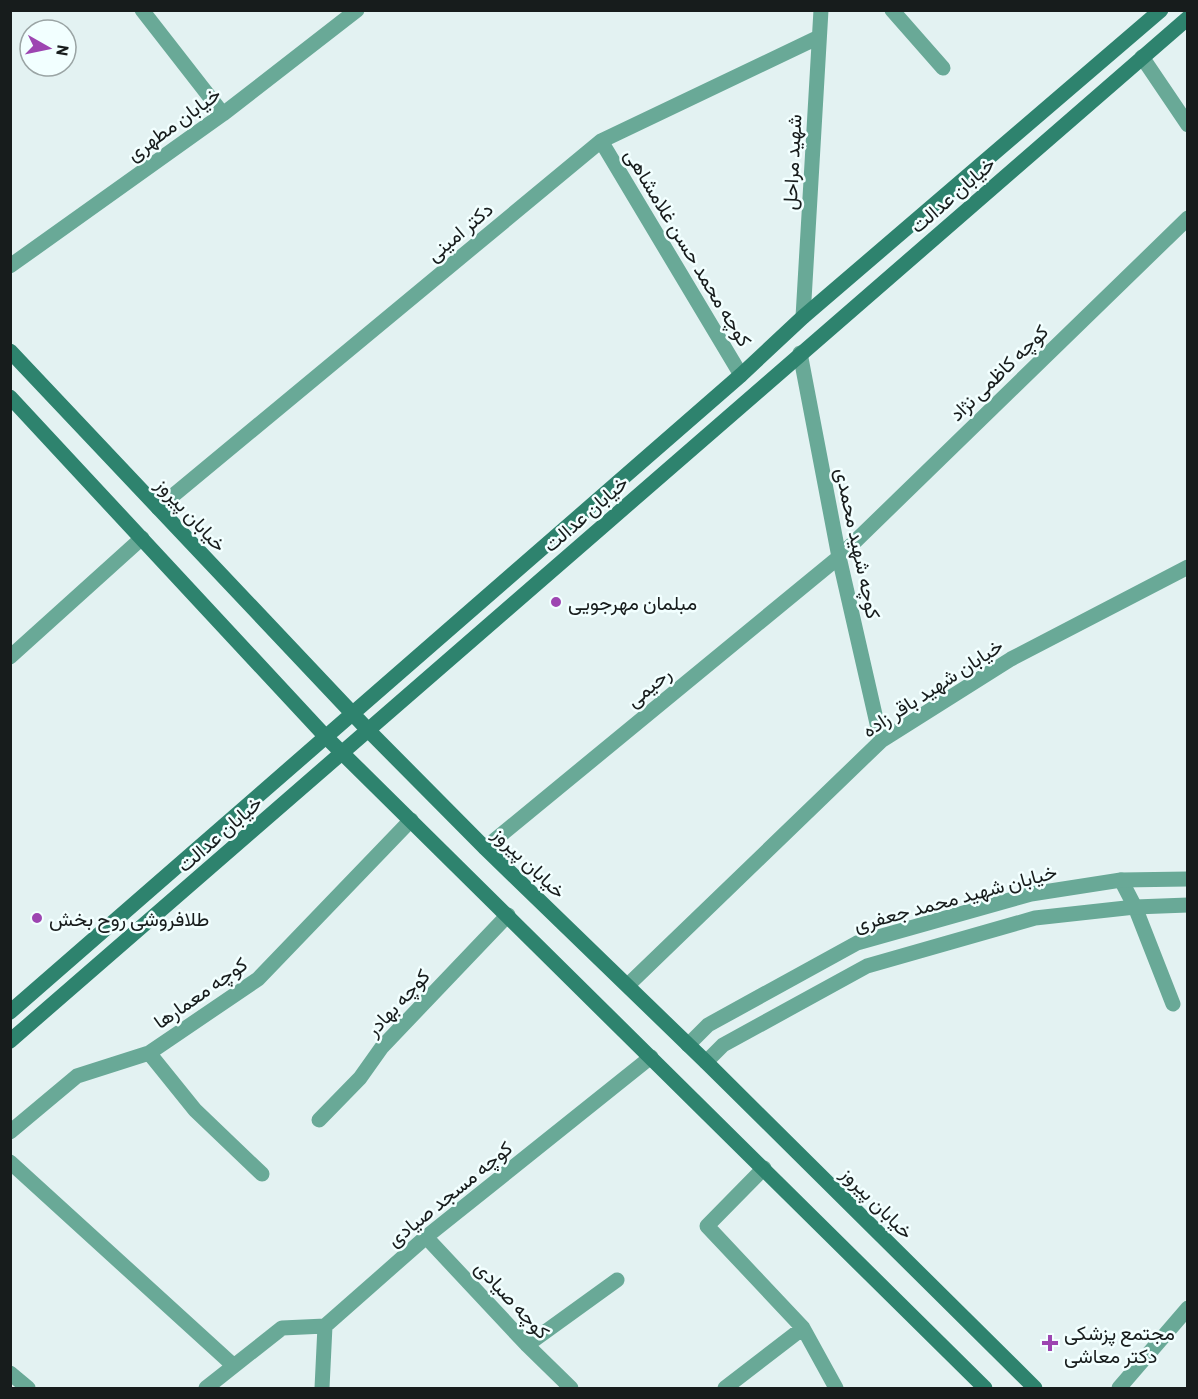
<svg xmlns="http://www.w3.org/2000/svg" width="1198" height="1399" font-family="Barlow,Vazirmatn,sans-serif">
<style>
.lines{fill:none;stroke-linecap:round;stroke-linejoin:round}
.minor{stroke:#69a997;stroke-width:15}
.tertiary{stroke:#69a997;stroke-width:15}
.secondary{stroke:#2e836e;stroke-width:15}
.poi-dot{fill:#9d45b1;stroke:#f2ffff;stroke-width:2}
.labels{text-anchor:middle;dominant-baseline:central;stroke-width:5;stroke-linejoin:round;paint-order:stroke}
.street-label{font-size:20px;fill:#171c1c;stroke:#f2ffff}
.poi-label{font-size:20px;fill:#171c1c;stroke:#f2ffff;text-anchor:start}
</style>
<rect width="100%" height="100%" fill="#e3f2f2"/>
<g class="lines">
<path class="minor" d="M142,10L223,114
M892,10L943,68
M1142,57L1188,125
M601,141L741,375
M10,266L223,114L357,10
M803,317L821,10
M800,353L839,557L881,741
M158,508L601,141L819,37
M10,657L142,538
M485,848L839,557L1188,218
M1121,880L1135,907L1173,1004
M628,985L881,741L1011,659L1188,567
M149,1053L195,1110L262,1174
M319,1120L360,1078L382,1047L508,915
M10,1132L77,1076L149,1053L258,979L411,820
M10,1162L234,1366
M764,1168L707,1226L803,1328L836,1388
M426,1237L527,1345L571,1388
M527,1345L617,1280
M10,1373L28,1388
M206,1388L282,1328L325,1326
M322,1388L325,1326L426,1237L651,1057
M725,1388L803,1328
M1119,1388L1188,1308"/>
<path class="tertiary" d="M688,1045L708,1025L857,943L1031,894L1121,880L1188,879
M706,1062L723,1045L867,966L1035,918L1135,907L1188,905"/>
<path class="secondary" d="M10,351L369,731L485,848L706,1062L1035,1388
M10,397L326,737L985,1388
M10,1012L741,375L803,317L1161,10
M10,1041C404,701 794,358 1188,18"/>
</g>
<g class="poi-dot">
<circle cx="556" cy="602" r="6"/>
<circle cx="37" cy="918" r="6"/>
<path d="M1047 1334h6v6h6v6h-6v6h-6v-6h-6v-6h6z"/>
</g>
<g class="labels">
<g class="street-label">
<text transform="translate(173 123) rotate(-36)">خیابان مطهری</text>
<text transform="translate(791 162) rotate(-87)">شهید مراحل</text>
<text transform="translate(952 194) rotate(-41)">خیابان عدالت</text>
<text transform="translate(459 231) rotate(-40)">دکتر امینی</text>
<text transform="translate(689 247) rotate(59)">کوچه محمد حسن غلامشاهی</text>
<text transform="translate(998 372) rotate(-44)">کوچه کاظمی نژاد</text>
<text transform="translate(585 513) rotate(-41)">خیابان عدالت</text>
<text transform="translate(192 514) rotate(47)">خیابان پیروز</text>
<text transform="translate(859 543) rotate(78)">کوچه شهید محمدی</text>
<text transform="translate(648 686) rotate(-39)">رحیمی</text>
<text transform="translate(932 687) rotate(-33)">خیابان شهید باقر زاده</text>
<text transform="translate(219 833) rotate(-41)">خیابان عدالت</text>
<text transform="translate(530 862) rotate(44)">خیابان پیروز</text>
<text transform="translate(955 897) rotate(-15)">خیابان شهید محمد جعفری</text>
<text transform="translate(200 992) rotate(-35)">کوچه معمارها</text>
<text transform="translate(397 1002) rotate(-47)">کوچه بهادر</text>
<text transform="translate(449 1193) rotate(-39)">کوچه مسجد صیادی</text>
<text transform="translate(878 1202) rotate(45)">خیابان پیروز</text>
<text transform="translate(513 1299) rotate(47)">کوچه صیادی</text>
</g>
<g class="poi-label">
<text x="568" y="602">مبلمان مهرجویی</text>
<text x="49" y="918">طلافروشی روح بخش</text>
<text x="1064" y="1332">مجتمع پزشکی<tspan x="1064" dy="23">دکتر معاشی</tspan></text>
</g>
</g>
<rect width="1198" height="1399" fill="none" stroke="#171c1c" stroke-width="24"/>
<g transform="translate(48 48) rotate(99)"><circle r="28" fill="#f2ffff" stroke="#9aa4a4" stroke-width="1.5"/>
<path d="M0-4.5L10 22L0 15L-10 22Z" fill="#9d45b1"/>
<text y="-9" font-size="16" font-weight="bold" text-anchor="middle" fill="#171c1c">N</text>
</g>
</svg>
